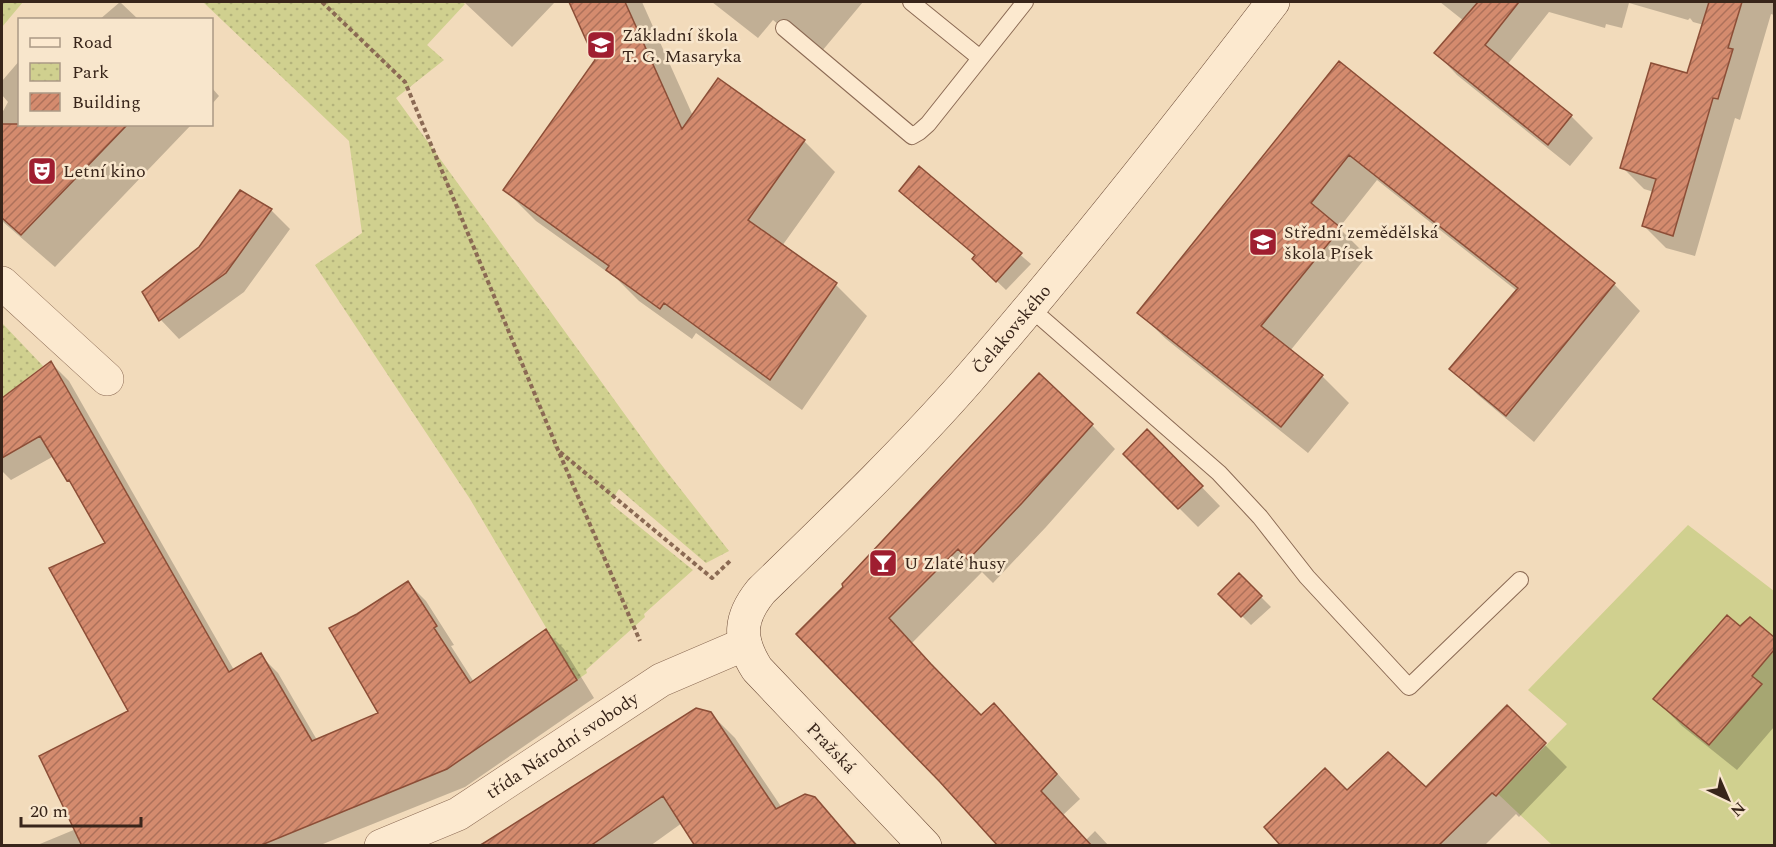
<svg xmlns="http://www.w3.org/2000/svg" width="1776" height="847" font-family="Spectral,serif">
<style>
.green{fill:#d0d08f}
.park{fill:url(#park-dots)}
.shadow{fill:#0003}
.building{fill:url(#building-hatch);stroke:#8c4e37;stroke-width:1.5}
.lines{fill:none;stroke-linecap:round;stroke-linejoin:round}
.lane-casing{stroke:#8b6a54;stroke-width:18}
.street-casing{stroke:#8b6a54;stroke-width:34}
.secondary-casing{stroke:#6c4b37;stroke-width:34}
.path{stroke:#8b6a54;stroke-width:4;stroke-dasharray:4.5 3;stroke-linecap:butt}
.lane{stroke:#fce9cf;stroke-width:16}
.street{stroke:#fce9cf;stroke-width:33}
.secondary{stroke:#fce9cf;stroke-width:33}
.labels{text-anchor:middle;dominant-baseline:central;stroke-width:5;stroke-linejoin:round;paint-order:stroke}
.poi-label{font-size:18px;fill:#38251a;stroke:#f8e6cc;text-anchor:start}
.street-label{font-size:18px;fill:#38251a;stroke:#f8e6cc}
</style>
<defs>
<pattern id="park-dots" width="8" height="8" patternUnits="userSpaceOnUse" patternTransform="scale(1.5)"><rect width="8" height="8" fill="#d0d08f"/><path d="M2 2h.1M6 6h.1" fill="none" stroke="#b3b27b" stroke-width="1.8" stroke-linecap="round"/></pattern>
<pattern id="building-hatch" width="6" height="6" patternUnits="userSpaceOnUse" patternTransform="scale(1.5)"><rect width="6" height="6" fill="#d48b6e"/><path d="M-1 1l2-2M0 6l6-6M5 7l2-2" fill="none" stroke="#ad715a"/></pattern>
</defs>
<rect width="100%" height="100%" fill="#f2dbbb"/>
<path class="green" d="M1688,525L1774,591V845H1552L1498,794L1567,724L1528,690Z"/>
<path class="park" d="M2,2H23L2,27Z
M203,2H462L465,4L427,45L444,60L396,98L660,463L729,551L706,563L619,489L610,503L693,570L644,614L645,617L586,670L587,673L577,680L470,499L315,265L362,233L349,141Z
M2,323L43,366L2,398Z"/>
<path class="shadow" d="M120,2L139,20H99Z
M464,2H555L512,47Z
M571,2H642L693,116L804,141L835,172L782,246L836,285L867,316L802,410L696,333L692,339L639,301L617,279L536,221L505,190L597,60Z
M712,2H863L817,57L773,20L758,38Z
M1440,2H1774V15L1771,14L1740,120L1735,118L1695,256L1666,248L1644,226L1654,192L1644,189L1622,167L1688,75L1704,25L1693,22L1690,18L1688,20L1629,3L1622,28L1606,24L1605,28L1549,12L1507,65L1571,116L1593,138L1570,166L1457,75L1436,53L1464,21Z
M20,60V124H192L55,267L2,221V113L8,102L2,95V81Z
M1339,63L1614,284L1640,311L1534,442L1478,395L1451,368L1517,291L1377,180L1339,228L1367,256L1290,351L1322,376L1349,403L1308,453L1166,339L1139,313Z
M212,88L219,96L212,104Z
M920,169L1031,264L1006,290L983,268L977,255Z
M271,210L290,229L244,292L179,339L161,320L144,292Z
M51,363L69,381L234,670L260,655L278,673L317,740L381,714L357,616L408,583L426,601L454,645L451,646L474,682L546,631L564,649L594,698L465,787L318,846H35L76,829L131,712L107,543L75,488L68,480L54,456L11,480L2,471V399Z
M1092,425L1115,449L1046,527L993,583L982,572L912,643L981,717L994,705L1017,728L1080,799L1063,815L1086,840L1095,831L1109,846H1000L941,781L798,634Z
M1166,450L1220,506L1198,527L1125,454Z
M1239,575L1271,607L1251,625L1220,594Z
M1750,619L1774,639V727L1737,770L1682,726L1655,699Z
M1507,707L1567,767L1519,817L1516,814L1484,846H1283L1347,792L1426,789Z
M710,713L735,738L782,808L814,798L859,846H697L682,823L650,846H476L499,835Z"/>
<path class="building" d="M569,2H625L682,129L718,78L805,140L748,220L837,283L770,380L664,303L660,309L606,270L609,266L503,190L595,60Z
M1478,2H1519L1485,45L1572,115L1548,145L1434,53Z
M1709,2H1742L1728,48L1733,49L1718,99L1713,98L1673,236L1642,226L1656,179L1620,168L1651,63L1687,73Z
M1339,61L1615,283L1506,416L1449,369L1518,288L1349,155L1311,203L1341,228L1261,326L1323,375L1281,427L1137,313Z
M2,124H128L21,235L2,218Z
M919,166L1022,253L996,282L972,259L975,255L899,191Z
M240,190L272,209L226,273L159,321L142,292L199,247Z
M51,361L229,672L261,653L312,741L378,713L329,628L357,614L408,581L437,626L434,628L470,683L546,629L577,680L447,769L259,846H82L39,756L128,711L49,568L105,543L69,480L67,481L40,436L2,458V398Z
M1039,373L1093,424L1022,503L968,560L958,549L889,618L931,664L981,715L994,703L1057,774L1041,791L1092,846H998L940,782L796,634L843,587L842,584Z
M1147,429L1203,486L1178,509L1123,454Z
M1239,573L1262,596L1241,617L1218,594Z
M1727,615L1740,626L1750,617L1774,637V650L1752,676L1762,684L1709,745L1653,699Z
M1507,705L1546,743L1496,796L1492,793L1438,846H1281L1264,827L1325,768L1347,790L1388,752L1426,787Z
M696,708L711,712L776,809L805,794L815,797L857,846H695L663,796L590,846H479Z"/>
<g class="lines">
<g class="lane-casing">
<path id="lane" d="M911,2L980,58
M784,28L912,136L919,132L928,124L1025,2
M1029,307L1219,473L1260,517L1307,577L1409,687L1520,580"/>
</g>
<g class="street-casing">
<g id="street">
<path d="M2,283L107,379"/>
<path id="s1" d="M381,846L458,814L661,680L745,644"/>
</g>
</g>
<g class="secondary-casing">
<g id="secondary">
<path id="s2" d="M925,846L757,669C738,639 739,618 761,591C831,523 904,453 968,380C1074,258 1175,130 1273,2"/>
</g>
</g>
<path class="path" d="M322,2L405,82L558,450L640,641
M560,452L712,578L730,561"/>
<use href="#lane" class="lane"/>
<use href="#street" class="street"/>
<use href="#secondary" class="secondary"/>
</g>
<defs>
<g id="school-square" transform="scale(1.5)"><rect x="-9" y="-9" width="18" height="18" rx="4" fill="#9f1e30" stroke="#f8e6cc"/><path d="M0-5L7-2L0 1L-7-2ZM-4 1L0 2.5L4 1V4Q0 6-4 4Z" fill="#fff"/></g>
<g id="theatre-square" transform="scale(1.5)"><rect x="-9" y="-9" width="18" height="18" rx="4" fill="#9f1e30" stroke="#f8e6cc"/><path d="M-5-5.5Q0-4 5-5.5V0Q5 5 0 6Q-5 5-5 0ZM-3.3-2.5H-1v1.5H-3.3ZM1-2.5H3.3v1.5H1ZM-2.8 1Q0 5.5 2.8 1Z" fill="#fff"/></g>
<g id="bar-square" transform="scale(1.5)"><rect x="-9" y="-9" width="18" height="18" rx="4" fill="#9f1e30" stroke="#f8e6cc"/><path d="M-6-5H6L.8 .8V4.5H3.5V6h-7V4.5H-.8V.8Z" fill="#fff"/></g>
</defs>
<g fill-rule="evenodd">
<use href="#school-square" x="601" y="45"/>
<use href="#theatre-square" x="42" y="171"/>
<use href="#school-square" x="1263" y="242"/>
<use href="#bar-square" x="883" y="563"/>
</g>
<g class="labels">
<g class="poi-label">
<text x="622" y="35">Základní škola<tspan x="622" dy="21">T. G. Masaryka</tspan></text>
<text x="63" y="171">Letní kino</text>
<text x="1284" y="232">Střední zemědělská<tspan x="1284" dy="21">škola Písek</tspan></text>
<text x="904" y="563">U Zlaté husy</text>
</g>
<g class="street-label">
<text stroke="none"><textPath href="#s2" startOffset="692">Čelakovského</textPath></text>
<text stroke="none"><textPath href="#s1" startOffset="208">třída Národní svobody</textPath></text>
<text transform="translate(831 748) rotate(46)">Pražská</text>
</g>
</g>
<rect width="1776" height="847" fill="none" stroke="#38251a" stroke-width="6"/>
<rect x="18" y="18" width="195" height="108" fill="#f8e6cc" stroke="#ab9985" stroke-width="1.5"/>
<rect x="30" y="38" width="30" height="9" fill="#fce9cf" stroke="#ab9985" stroke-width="1.5"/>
<text x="72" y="48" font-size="18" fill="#38251a">Road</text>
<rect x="30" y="63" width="30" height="18" fill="url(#park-dots)" stroke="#ab9985" stroke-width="1.5"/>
<text x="72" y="78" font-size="18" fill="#38251a">Park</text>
<rect x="30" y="93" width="30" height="18" fill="url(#building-hatch)" stroke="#ab9985" stroke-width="1.5"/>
<text x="72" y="108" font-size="18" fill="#38251a">Building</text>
<g transform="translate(1728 799) rotate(136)" stroke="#f8e6cc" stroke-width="4.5" paint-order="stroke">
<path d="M0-4.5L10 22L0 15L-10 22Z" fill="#38251a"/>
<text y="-9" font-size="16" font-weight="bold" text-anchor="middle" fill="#38251a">N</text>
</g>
<path d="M21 817v9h120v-9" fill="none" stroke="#38251a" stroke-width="3"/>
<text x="30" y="817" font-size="18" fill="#38251a" stroke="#f8e6cc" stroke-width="4.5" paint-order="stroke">20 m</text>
</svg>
